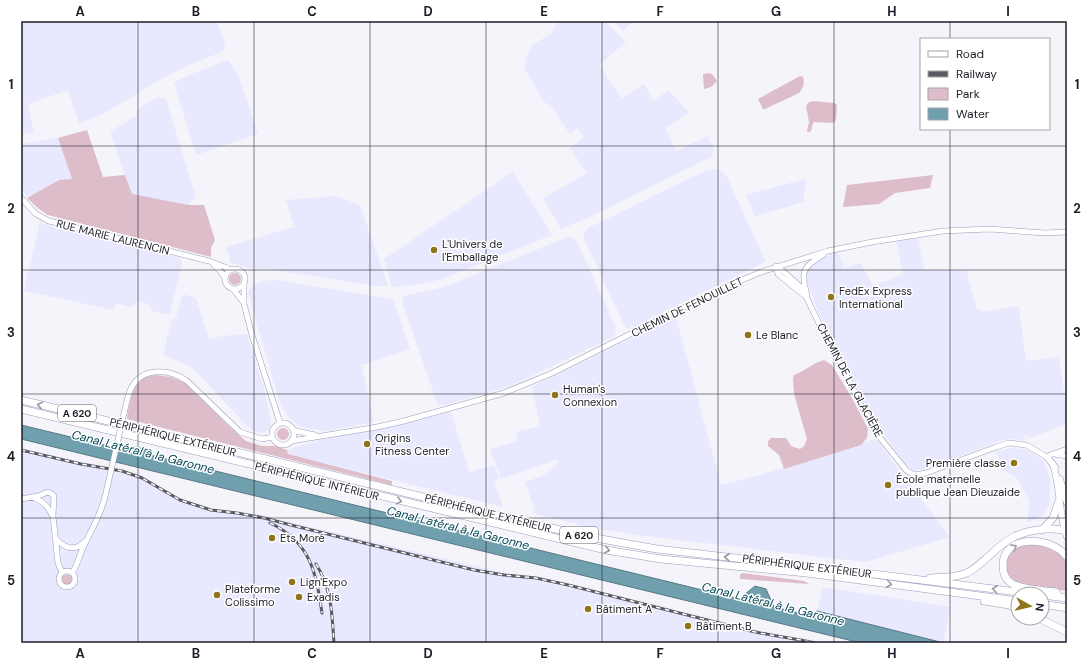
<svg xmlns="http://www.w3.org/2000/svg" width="1088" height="664" font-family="'DM Sans',sans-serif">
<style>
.built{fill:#e8e8ff}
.green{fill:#ddbdca}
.water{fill:#709fad;stroke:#577885}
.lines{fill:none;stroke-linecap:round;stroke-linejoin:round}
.tertiary-casing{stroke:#9d9dba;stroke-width:6}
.primary-casing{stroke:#9d9dba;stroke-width:7}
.motorway-casing{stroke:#9d9dba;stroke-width:8}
.tertiary{stroke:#fff;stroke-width:5}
.primary{stroke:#fff;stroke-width:6}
.motorway{stroke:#fff;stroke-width:7}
.rail-casing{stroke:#5a5a63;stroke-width:3}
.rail{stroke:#fff;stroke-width:1.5;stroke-dasharray:4.5;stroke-linecap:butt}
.tertiary-bridge-casing{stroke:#9d9dba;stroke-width:6;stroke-linecap:butt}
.tertiary-bridge{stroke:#fff;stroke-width:5}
.oneway{stroke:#99999e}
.grid{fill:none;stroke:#1d1d27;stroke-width:1;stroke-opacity:0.55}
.poi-dot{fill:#8f751a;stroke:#fff;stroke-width:1.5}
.labels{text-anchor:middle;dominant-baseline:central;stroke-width:3;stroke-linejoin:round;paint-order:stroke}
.shield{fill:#fff;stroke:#616168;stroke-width:1}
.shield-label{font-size:10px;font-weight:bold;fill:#1d1d27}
.street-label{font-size:11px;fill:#1d1d27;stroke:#fff}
.poi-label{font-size:11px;fill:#1d1d27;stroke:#fff;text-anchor:start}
.water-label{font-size:12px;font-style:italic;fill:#004757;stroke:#fff}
.neatline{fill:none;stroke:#1d1d27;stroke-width:1.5}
.grid-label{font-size:13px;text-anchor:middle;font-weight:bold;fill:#1d1d27}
</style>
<rect width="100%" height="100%" fill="#f4f4fa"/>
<path class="built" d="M21,21H217L225,44L224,48L222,52L191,64L163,78L103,114L79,123L68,90L28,104L34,133L21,135Z
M558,21H605L626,42L599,65L622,99L644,84L653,101L669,90L689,113L665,128L676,151L708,136L714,149L711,157L594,215L561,229L543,198L587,173L570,148L584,137L578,128L570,134L550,105L544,102L525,69V60L532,45L551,34Z
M613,21H634L623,31Z
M228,60L239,77L258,134L196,155L174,83L184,77Z
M158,97L166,99L196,198L191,200L189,205L132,194L110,132L137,115V110Z
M58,138L72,179L59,180L27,198L21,186V144Z
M714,169L722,171L727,177L765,261V262L651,318L652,320L636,328L635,326L627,329L623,323L584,238V233L588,228L707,170Z
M513,172L552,235L442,279L426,283L392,287L384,259Z
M805,179L804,202L755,216L746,195Z
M336,196L360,205L388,286H375L269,269L250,268L231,263L226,247L294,227L286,200Z
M40,222L52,227L180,258L182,263L170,313L165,314L153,311L148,304L137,301L135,305L131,307L116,303L114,310L24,291Z
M568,237H572L577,242L616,328L615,336L511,386L444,405L437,403L403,304L402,300L405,296L440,288L454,283Z
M918,237L924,270H966L977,309L984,312L1019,306L1026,361L1059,357L1067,414V424L1029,438L1028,435L1024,436L1025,440L1011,439L1002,440L922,470L912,469L905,463L875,423L829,334L817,309L806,279V274L809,269L812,265L830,254L838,251L844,268L861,263L880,298L884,297L877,284L903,275L896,240Z
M275,280L393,299L410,349L361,365L374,422L327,431L300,427L286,414L279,400L248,292L252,287L262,281Z
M183,294L196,298L209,339L222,336L247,334L265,392L271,422L270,428L265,432L259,433L250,429L192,367L163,355L171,321L176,317Z
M676,317L721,485L760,475L876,439L899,470L897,472L899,474L901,472L950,537L865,562L644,536L593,528L532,513L536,509L534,507L525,482L545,475L559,462L558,459L501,479L490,449L518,441L516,432L540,426L532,386Z
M451,412L469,472L494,465L499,479L494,481L503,507L287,454V450L326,438L375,430Z
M1011,448L1026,450L1036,455L1043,461L1047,469L1050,478V494L1049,504L1047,510L1042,515L1036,519L1027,522L1030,502L1027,495L1016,477L1003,470L996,451Z
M21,451L128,475L139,473L169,493L188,502L208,509L258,515L750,630L799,643H21Z
M823,587L951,607L943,642L817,611Z"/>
<path class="green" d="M709,73L713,75L717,81L711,87L704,89L703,74Z
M800,76L803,77C805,83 803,88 799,93L765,109H763L758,99Z
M814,101L834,103L837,105L836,120L833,123L814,122C811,125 813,129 810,132H807L809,122L806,106L809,102Z
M87,130L103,177L125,175L132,194L189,205H204L215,240L211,248V257L48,215L39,209L27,198L59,180L72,179L58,138Z
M933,175L930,188L895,193L879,204L843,207L847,185Z
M229 279a6 6 0 1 1 12 0a6 6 0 1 1-12 0Z
M824,360L832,365L853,400L868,429L867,438L861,445L784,469L779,455L768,446V441L771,438H786L791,446L800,449L804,446L807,439L794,394L793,379L794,375C805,371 813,363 824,360Z
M156,375L171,377L184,382L232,429L246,441L262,446H277L287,450L288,454L392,481V485L127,419C129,406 131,385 144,378C147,376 152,376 156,375Z
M277 434a6 6 0 1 1 12 0a6 6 0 1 1-12 0Z
M1025,544C1040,545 1063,547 1067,565C1069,573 1067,583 1067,591L1020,584C1004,577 1000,557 1016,548C1019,546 1022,545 1025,544Z
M742,573L804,581L809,584L740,579V575Z
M61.5 580a5.5 5.5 0 1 1 11 0a5.5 5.5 0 1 1-11 0Z"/>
<path class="water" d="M21,425L129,451L135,447L149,450L150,455L739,599L755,586L766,589L774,607L807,615L817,611L944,643H861L21,439Z"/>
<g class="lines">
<g class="tertiary-casing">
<path id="tertiary" d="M21,198L36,214L49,221L209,261L225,267L230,270
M213,264L221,272L225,278
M776,266L784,272L802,288L826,338L842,366L865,413L881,439L907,471L915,475L926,473L996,447L1009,443L1026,445L1047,457L1050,455L1067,449
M776,266L778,274L805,296
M225 279a10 10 0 1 1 20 0a10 10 0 1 1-20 0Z
M244,285V304L252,335L280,423
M233,289L244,303
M807,295C806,290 804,285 804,279C802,266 814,261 823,255
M125,409C127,401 128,392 133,385C145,366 172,370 187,381L240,432L262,439L273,437
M272 434a11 11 0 1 1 22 0a11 11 0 1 1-22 0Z
M293,429L296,431L315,435
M291,441L377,427L404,421L504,393L550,374L725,287L761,272L828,251L872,242L943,231L989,229L1045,233L1067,232
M1055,454L1067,456
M32,497C42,500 48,506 52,515
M21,499L38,496L48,492L52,494L54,496L53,516L58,563L62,572
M55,538C64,548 75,552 84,542
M59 579a8 8 0 1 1 16 0a8 8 0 1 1-16 0Z
M72,573C77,566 79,557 82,550C90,532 100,517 105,497"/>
</g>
<g class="primary-casing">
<path id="primary" d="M1047,457L1055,467
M1053,464C1061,488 1058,513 1067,537
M1060,479L1067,503"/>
</g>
<g class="motorway-casing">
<path id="motorway" d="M21,400L560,530L590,537L657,549L841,570L1034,594
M21,409L606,550L661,559L807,573L1018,601
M1042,530L1053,518L1059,501
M930,578C943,577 955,578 967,573C975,569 982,562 989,556C1008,538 1019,531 1046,529C1053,529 1061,528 1067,532
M1042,595L1067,598
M1059,597L1056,592C1044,590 1020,590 1011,583C1005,579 1003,572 1003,566C1002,533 1053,536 1067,557
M984,601L1009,605L1018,609
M1042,604L1067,608
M1038,618L1067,632"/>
</g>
<use href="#tertiary" class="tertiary"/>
<use href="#primary" class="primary"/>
<use href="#motorway" class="motorway"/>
<g class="rail-casing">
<path id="rail" d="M21,450L81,464L122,471L142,478L180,500L211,510L237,513L264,518L295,526L474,570L504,575L536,578L568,585L751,631C772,636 794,638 815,643
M270,523C311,542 316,573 322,613
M316,564C332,589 332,615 334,643"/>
</g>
<use href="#rail" class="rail"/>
<g class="tertiary-bridge-casing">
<path id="tertiary-bridge" d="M105,497L125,409"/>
</g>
<use href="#tertiary-bridge" class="tertiary-bridge"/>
</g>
<defs><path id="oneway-chevron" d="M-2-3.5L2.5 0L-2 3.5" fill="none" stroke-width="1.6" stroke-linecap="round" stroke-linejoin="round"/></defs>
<g class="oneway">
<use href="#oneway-chevron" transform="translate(40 405) rotate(-167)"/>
<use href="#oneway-chevron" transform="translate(399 501) rotate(14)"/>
<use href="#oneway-chevron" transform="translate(1014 547) rotate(-31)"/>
<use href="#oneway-chevron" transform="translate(607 550) rotate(11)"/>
<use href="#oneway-chevron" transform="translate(727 557) rotate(-174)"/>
<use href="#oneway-chevron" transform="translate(889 584) rotate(7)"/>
<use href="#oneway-chevron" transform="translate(995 589) rotate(-173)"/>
</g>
<path class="grid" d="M138,21V643M254,21V643M370,21V643M486,21V643M602,21V643M718,21V643M834,21V643M950,21V39M950,129V643M21,146H1067M21,270H1067M21,394H1067M21,518H1067"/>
<g class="poi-dot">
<circle cx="434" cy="250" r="4"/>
<circle cx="831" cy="297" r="4"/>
<circle cx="748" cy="335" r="4"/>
<circle cx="555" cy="395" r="4"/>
<circle cx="367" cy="444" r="4"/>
<circle cx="1014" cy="463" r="4"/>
<circle cx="888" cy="485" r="4"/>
<circle cx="272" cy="538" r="4"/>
<circle cx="292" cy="582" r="4"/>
<circle cx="217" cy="595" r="4"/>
<circle cx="299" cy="597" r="4"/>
<circle cx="588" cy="609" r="4"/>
<circle cx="688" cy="626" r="4"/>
</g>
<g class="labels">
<g class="shield">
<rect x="58" y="405" width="38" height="16" rx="3"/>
<rect x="560" y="527" width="38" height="16" rx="3"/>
</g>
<g class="shield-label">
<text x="77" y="413">A 620</text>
<text x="579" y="535">A 620</text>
</g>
<g class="street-label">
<text transform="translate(113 237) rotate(14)">RUE MARIE LAURENCIN</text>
<text transform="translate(687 307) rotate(-26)">CHEMIN DE FENOUILLET</text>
<text transform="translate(850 380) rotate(62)">CHEMIN DE LA GLACIÈRE</text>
<text transform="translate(173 437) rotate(14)">PÉRIPHÉRIQUE EXTÉRIEUR</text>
<text transform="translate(317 481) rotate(14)">PÉRIPHÉRIQUE INTÉRIEUR</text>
<text transform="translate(488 513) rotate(14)">PÉRIPHÉRIQUE EXTÉRIEUR</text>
<text transform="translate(807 566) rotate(7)">PÉRIPHÉRIQUE EXTÉRIEUR</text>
</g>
<g class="poi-label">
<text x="442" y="244">L'Univers de<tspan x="442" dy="13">l'Emballage</tspan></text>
<text x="839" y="291">FedEx Express<tspan x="839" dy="13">International</tspan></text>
<text x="756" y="335">Le Blanc</text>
<text x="563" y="389">Human's<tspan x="563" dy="13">Connexion</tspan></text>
<text x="375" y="438">Origins<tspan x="375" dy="13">Fitness Center</tspan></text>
<text x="1006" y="463" text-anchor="end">Première classe</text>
<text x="896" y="479">École maternelle<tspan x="896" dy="13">publique Jean Dieuzaide</tspan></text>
<text x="280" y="538">Ets Moré</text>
<text x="300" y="582">Lign'Expo</text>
<text x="225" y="589">Plateforme<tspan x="225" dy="13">Colissimo</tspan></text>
<text x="307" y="597">Exadis</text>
<text x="596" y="609">Bâtiment A</text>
<text x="696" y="626">Bâtiment B</text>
</g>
<g class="water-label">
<text transform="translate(143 452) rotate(14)">Canal Latéral à la Garonne</text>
<text transform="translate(458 528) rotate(14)">Canal Latéral à la Garonne</text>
<text transform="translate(773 604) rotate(14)">Canal Latéral à la Garonne</text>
</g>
</g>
<rect width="1088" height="664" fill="none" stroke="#ffffff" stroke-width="44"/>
<rect x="920" y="38" width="130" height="92" fill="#ffffff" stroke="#a5a5a9"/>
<rect x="928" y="51" width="20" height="6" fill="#ffffff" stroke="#a5a5a9"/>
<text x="956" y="58" font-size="12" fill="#1d1d27">Road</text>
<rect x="928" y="71" width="20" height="6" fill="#5a5a63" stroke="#a5a5a9"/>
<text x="956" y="78" font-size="12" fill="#1d1d27">Railway</text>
<rect x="928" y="88" width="20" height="12" fill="#ddbdca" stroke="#a5a5a9"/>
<text x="956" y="98" font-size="12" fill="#1d1d27">Park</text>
<rect x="928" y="108" width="20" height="12" fill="#709fad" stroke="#a5a5a9"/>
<text x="956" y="118" font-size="12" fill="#1d1d27">Water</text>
<g transform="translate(1030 606) rotate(98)"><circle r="19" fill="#ffffff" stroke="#a5a5a9"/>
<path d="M0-3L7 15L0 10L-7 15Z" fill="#8f751a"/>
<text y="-6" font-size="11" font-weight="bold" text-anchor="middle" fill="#1d1d27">N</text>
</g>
<rect x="22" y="22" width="1044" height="620" class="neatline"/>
<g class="grid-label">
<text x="80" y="16">A</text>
<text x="196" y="16">B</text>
<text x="312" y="16">C</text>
<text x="428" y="16">D</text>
<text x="544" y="16">E</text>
<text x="660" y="16">F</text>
<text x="776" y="16">G</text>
<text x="892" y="16">H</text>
<text x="1008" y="16">I</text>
<text x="11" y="89">1</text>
<text x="1077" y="89">1</text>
<text x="11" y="213">2</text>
<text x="1077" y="213">2</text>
<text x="11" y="337">3</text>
<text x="1077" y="337">3</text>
<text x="11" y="461">4</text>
<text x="1077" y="461">4</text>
<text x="11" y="585">5</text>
<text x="1077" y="585">5</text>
<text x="80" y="658">A</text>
<text x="196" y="658">B</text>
<text x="312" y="658">C</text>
<text x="428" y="658">D</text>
<text x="544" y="658">E</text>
<text x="660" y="658">F</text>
<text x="776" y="658">G</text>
<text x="892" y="658">H</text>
<text x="1008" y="658">I</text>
</g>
</svg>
